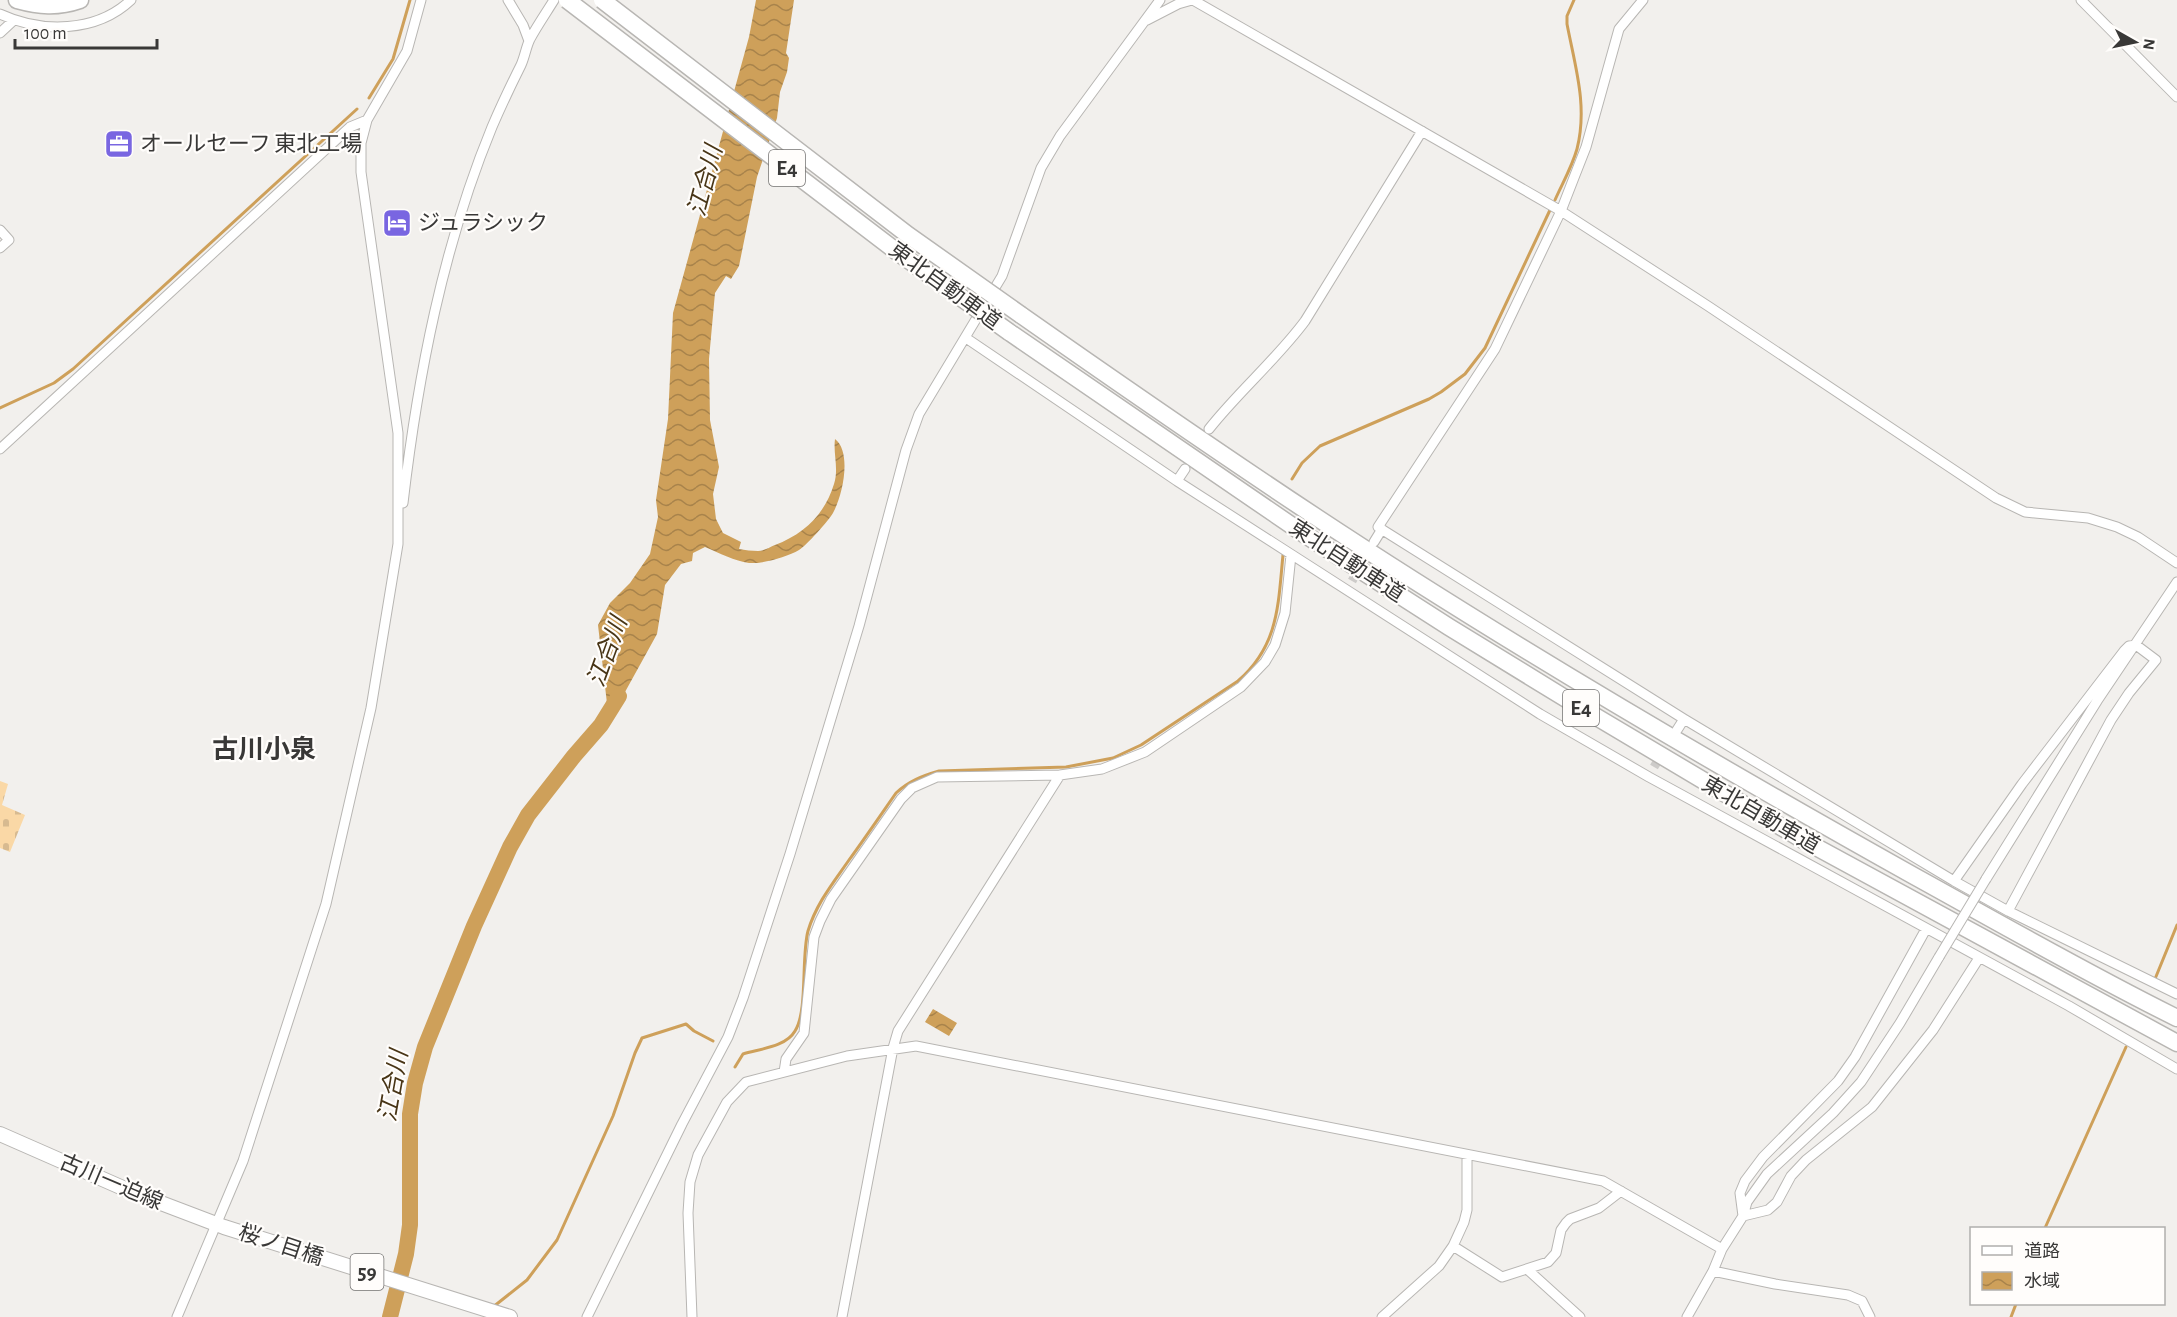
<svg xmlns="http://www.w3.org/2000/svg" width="2177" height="1317" font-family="'Alegreya Sans','Noto Sans JP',sans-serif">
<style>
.cemetery{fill:url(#cemetery-stones)}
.water{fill:url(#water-waves)}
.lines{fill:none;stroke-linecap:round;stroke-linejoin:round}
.stream{stroke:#cea05a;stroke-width:3}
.river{stroke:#cea05a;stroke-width:16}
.minor-tunnel{stroke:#cdcbc9;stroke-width:9;stroke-dasharray:9 4.5;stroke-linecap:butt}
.minor-casing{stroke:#b8b6b3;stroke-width:11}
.primary-casing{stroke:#b8b6b3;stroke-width:16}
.motorway-casing{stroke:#b8b6b3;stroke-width:19}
.minor{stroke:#fff;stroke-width:9}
.primary{stroke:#fff;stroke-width:14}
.motorway{stroke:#fff;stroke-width:16}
.minor-bridge-casing{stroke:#b8b6b3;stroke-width:11;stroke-linecap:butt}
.motorway-bridge-casing{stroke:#b8b6b3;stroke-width:19;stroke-linecap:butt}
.minor-bridge{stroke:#fff;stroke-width:9}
.motorway-bridge{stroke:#fff;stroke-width:16}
.labels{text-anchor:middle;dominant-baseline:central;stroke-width:4.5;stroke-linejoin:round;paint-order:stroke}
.shield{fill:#fffdfb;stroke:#747372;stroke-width:1.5}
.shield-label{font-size:21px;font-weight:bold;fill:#393837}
.poi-label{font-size:22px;fill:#393837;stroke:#fffdfb;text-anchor:start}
.street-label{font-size:22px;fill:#393837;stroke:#fffdfb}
.water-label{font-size:24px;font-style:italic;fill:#483516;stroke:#fffdfb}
.quarter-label{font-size:26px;font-weight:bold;fill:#393837;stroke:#fffdfb}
</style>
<defs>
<pattern id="cemetery-stones" width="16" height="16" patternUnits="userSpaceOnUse" patternTransform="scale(1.5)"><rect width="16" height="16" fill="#fad8a6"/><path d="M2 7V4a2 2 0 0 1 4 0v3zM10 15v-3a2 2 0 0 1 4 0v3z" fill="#d7ba90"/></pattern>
<pattern id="water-waves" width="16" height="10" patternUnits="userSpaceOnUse" patternTransform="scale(1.5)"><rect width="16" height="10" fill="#cea05a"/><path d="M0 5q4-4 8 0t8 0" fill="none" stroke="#a8834b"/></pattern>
</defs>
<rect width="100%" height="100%" fill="#f2f0ed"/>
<path class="cemetery" d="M0,781L8,784L2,805L25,815L10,852L0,848Z"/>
<path class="water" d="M756,0H794L786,53L789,58L787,72L780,92L777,118L757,177L739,266L731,279L726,276L715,293L709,359L710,420L719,467L713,494L716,519L723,533L741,542L739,549C745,550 752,551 758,551C764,551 770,547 775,545C804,534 825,514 834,484C839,469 833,454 835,439C852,452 843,495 833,513C829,520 806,546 799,550C787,557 763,564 749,563C735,561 719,553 705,547L693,553L692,561L681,564L665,585L657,634L609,721L598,625L610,603L630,583L650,554L658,517L656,500L668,419L673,313L749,37Z
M933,1009L957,1023L949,1036L925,1022Z"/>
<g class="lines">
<path class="stream" d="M369,98L393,59L410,0
M1555,200C1562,184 1572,167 1577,149C1588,106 1575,66 1567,24V16L1574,0
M0,408L54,383L73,369L357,109
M1292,479L1302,463L1320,446L1429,399L1441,392L1465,374L1485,348L1550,210
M2155,979L2177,925
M735,1067L743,1054C759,1049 786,1047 795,1031C808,1011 801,957 808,931C816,904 833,883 849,860C865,838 880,816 896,793C909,781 922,776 939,771L1066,767L1113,758L1141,745L1238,681C1279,645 1278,605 1283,555
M2045,1228L2126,1047
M493,1307L527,1280L557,1240L613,1116L635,1053L642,1038L686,1024L694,1031L713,1041
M2011,1317L2016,1304"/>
<path class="river" d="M390,1317L406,1254L410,1225V1114L415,1083L425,1047L474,926L510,847L528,815L574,756L601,725L619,696"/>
<path class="minor-tunnel" d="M1352,581L1370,550
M1654,767L1674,734"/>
<g class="minor-casing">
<path id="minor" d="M508,0L523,25L529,41
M1193,0L1561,211L1708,306L1996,498L2025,512L2088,518L2117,527L2138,537L2177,563
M1643,0L1619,29L1586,147L1575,175L1561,211L1495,349L1378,527L1684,719L1954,881L2008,911
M2081,0L2177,97
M0,14C41,33 96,33 131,0
M1147,20L1178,4L1192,0
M0,33L14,20
M0,230L9,240L0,248
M966,338L1177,481L1540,714L1649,777L2069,1006L2177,1069
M1209,429C1239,391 1276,360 1305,321L1422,131
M0,449L350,127L367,120
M1177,481L1185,469
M403,503C418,375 443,246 492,127C501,106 511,85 521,65C525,56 526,47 530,39C537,26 546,13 554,0
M1374,542L1382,529
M1677,730L1684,719
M1986,879L2097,701L2177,582
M1954,881L2022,784L2124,651L2129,646L2136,645L2156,660L2129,693L2111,720L2008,911L2177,994
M1926,929L1855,1057L1838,1081L1763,1157L1745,1181L1740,1193L1743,1216L1768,1210L1777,1202L1791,1176L1806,1160L1872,1107L1933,1030L1979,958
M784,1072L786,1059L804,1033L814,937L820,921L831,899L901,799L912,788L937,777L1060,775L1102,769L1145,752L1241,687L1265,662L1275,645L1285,613L1291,555
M1453,1246L1502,1277L1548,1262L1556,1253L1561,1230L1566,1223L1570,1219L1599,1208L1621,1191
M1528,1270L1580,1317
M1713,1271L1775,1284L1848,1295L1862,1301L1870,1317
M177,1317L243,1161L326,904L371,708L398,544V433L361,172V143L367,120L407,51L421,0
M587,1317L682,1124L728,1037L743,998L790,854L859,626L906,450L919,414L1002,276L1041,168L1060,136L1160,0
M692,1317L688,1213L690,1182L698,1155L727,1102L746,1082L847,1056L916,1046L1603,1181L1722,1249
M842,1317L893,1048L898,1031L1060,775
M1382,1317L1439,1266L1453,1246L1464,1222L1467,1210V1155
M1687,1317L1713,1271L1722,1249L1743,1216L1747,1202L1767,1174L1833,1113L1861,1082L1900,1023L1939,957"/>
</g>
<g class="primary-casing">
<path id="primary" d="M0,1134L132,1192L224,1227L510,1317"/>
</g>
<g class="motorway-casing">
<path id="motorway" d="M17,0C39,6 57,8 80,0
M1021,315C1118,383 1215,450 1313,515C1508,644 1710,762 1914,876C2001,924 2088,974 2177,1018
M1009,332L1304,534L1449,627L1568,700L1805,841L2177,1043"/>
</g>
<use href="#minor" class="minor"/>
<use href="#primary" class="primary"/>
<use href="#motorway" class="motorway"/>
<g class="minor-bridge-casing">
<path id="minor-bridge" d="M1939,957L1986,879"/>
</g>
<g class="motorway-bridge-casing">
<path id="motorway-bridge" d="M567,0L896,251L1009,332
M602,0L908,235L1021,315"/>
</g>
<use href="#minor-bridge" class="minor-bridge"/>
<use href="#motorway-bridge" class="motorway-bridge"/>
</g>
<defs>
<g id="office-square" transform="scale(1.5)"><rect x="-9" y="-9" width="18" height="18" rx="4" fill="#7966e1" stroke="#fffdfb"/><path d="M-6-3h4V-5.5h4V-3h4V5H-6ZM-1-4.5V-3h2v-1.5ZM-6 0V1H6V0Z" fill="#fff"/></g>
<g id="hotel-square" transform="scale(1.5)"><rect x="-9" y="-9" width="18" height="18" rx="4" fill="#7966e1" stroke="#fffdfb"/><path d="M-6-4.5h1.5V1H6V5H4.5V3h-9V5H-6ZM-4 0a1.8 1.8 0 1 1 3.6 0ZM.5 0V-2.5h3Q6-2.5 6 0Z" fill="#fff"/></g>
</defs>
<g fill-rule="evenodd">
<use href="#office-square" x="119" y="144"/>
<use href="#hotel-square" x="397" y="223"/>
</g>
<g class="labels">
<g class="shield">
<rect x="769" y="150" width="36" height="36" rx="4.5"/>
<rect x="1563" y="690" width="36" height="36" rx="4.5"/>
<rect x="350.5" y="1254" width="33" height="36" rx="4.5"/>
</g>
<g class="shield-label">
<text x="787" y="168">E4</text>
<text x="1581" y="708">E4</text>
<text x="367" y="1272">59</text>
</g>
<g class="poi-label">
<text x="140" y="144">オールセーフ 東北工場</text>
<text x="418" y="223">ジュラシック</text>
</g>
<g class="street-label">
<text transform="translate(945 286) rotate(36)">東北自動車道</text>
<text transform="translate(1347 561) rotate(33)">東北自動車道</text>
<text transform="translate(1761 815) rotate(30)">東北自動車道</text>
<text transform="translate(111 1182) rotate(23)">古川一迫線</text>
<text transform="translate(281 1245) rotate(18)">桜ノ目橋</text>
</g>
<g class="water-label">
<text transform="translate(706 181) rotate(-75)">江合川</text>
<text transform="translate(608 652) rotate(-70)">江合川</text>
<text transform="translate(394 1086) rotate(-80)">江合川</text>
</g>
<g class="quarter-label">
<text x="264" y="750">古川小泉</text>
</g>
</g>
<rect x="1970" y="1227" width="195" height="78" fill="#fffdfb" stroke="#b0aead" stroke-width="1.5"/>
<rect x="1982" y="1246" width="30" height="9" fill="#ffffff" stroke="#b0aead" stroke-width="1.5"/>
<text x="2024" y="1257" font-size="18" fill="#393837">道路</text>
<rect x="1982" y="1272" width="30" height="18" fill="url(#water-waves)" stroke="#b0aead" stroke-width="1.5"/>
<text x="2024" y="1287" font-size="18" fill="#393837">水域</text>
<g transform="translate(2135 42) rotate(99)" stroke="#fffdfb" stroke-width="4.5" paint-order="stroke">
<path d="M0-4.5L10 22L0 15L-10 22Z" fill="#393837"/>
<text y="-9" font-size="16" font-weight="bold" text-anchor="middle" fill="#393837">N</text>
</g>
<path d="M15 39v9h142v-9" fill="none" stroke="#393837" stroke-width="3"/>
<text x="24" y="39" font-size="18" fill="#393837" stroke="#fffdfb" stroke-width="4.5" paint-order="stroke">100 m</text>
</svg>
